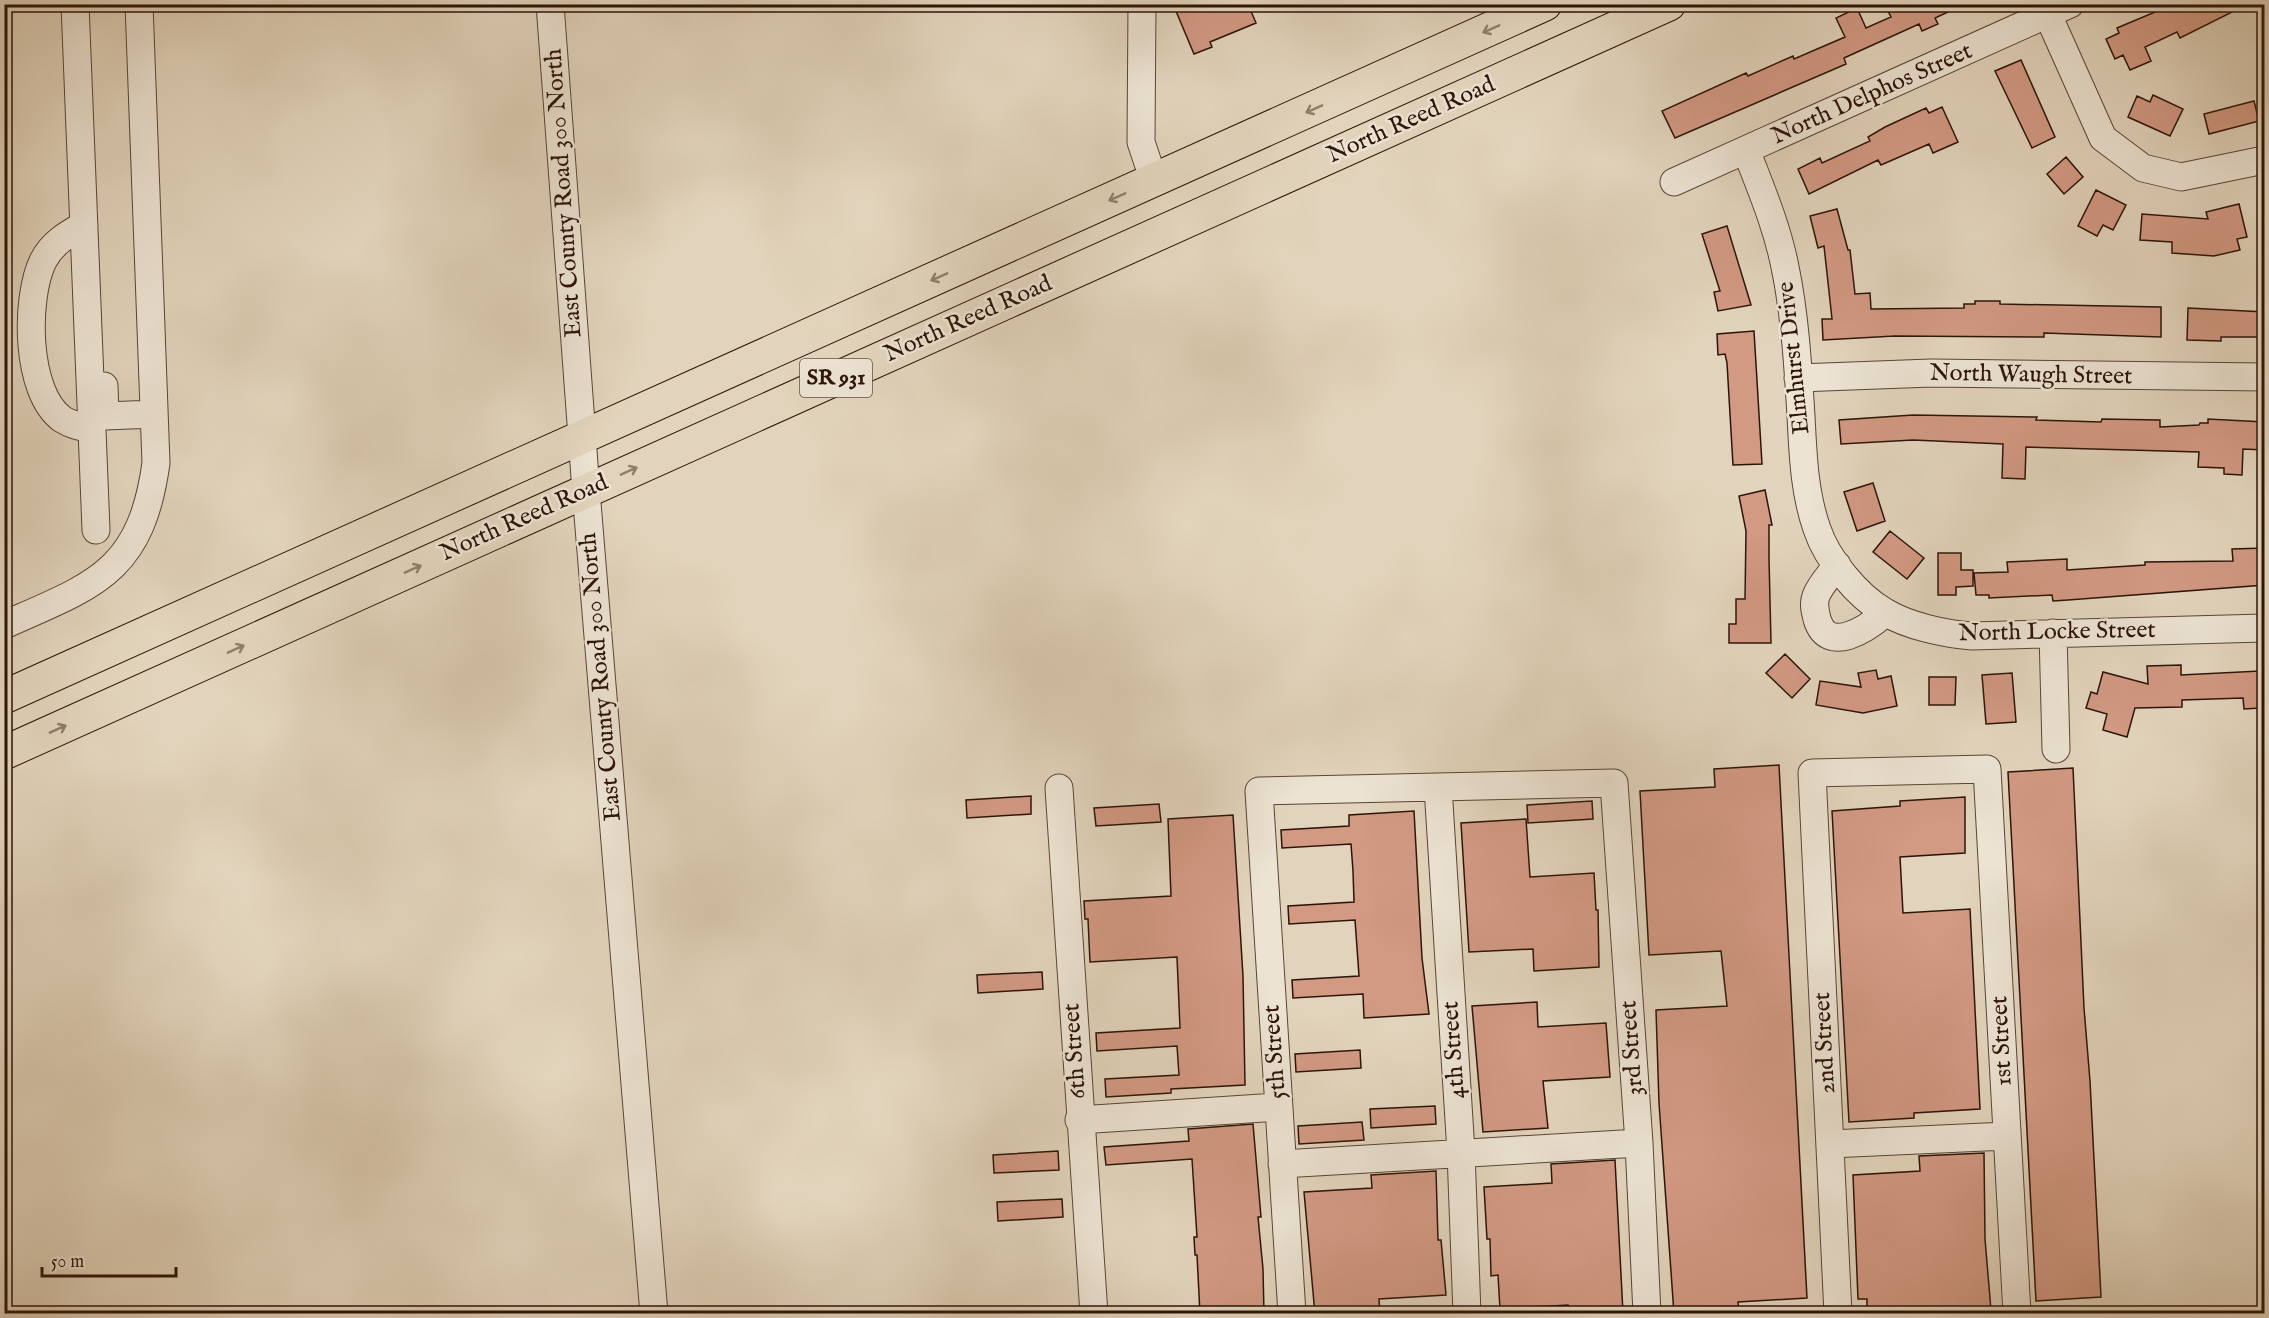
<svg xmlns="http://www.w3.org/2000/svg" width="2269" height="1318" font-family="'IM FELL English',serif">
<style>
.building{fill:#d29983;stroke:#2d1409;stroke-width:1.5}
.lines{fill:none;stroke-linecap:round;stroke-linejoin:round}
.minor-casing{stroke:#5a4436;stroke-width:29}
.major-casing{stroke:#2d1409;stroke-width:35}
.minor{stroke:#ece3d3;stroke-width:27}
.major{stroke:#e2d4bc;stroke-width:33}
.oneway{stroke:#917e6b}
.labels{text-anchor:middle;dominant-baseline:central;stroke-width:5;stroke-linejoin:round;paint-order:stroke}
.shield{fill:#ece3d3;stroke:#665246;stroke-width:1.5}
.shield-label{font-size:22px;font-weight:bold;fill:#2d1409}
.street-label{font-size:24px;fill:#2d1409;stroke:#ece3d3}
</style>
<rect width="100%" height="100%" fill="#e2d4bc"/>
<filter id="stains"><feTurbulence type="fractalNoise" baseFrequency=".00333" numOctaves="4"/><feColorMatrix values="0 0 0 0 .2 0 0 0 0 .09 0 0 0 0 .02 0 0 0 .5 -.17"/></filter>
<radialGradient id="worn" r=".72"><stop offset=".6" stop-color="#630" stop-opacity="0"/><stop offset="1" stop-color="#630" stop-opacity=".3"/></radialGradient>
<path class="building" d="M1173,4H1248L1256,23L1210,42L1212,47L1194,54Z
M1902,4H1965L1935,18L1938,24L1922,31L1919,24L1844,58L1846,64L1675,138L1662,111L1746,73L1748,76L1793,56L1794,59L1845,37L1836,18L1857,8L1866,28L1891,17L1888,11Z
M2174,4H2248L2180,38L2177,32L2145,47L2151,61L2130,70L2123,55L2115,59L2106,39L2119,33L2117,28Z
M2021,60L2055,137L2032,148L1995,71Z
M2153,95L2183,109L2170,136L2128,117L2137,96L2150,102Z
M2254,101L2259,121L2209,134L2204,114Z
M1942,107L1958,142L1933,153L1929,144L1881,165L1878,160L1809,194L1798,169L1820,158L1822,163L1870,141L1868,137L1885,127L1926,108L1929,113Z
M2066,157L2083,177L2064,194L2047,174Z
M2096,190L2126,205L2113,230L2103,225L2097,236L2078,226Z
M2239,204L2247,237L2237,239L2240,250L2214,256L2172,253V242L2140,240L2142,214L2208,219L2206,212Z
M1837,209L1848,250H1850L1855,294L1870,293L1871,309L1964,308V304H1975V301H2000V304L2161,307V337L2044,333V337L1895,336L1823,340L1822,319H1832L1824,246L1818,248L1810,216Z
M1727,226L1751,305L1718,311L1714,292L1720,291L1702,234Z
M2188,308L2265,312V337H2221V341L2187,340Z
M1754,331L1762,464L1733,465L1727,363L1725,354L1718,355L1717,334Z
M1913,415L2037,417L2036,420L2101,422L2102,419L2160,420V427L2199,425L2200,423H2208V419L2265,422V450L2243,449L2242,475L2224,474V468L2198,467L2199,452L2026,447L2025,479L2002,478L2003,444L1913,440L1841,444L1839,420Z
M1873,483L1885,521L1857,531L1844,492Z
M1765,490L1772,525H1769V559L1771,643H1729V624H1736V599H1745L1746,531L1739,496Z
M1890,531L1924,558L1907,579L1873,552Z
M2265,548V585L2068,600L2053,601L2052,595L1989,598V595H1976L1974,573L2008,572L2007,562L2067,559V570L2145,565V562L2233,561L2232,549Z
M1938,553H1961V570H1973V586L1956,587V595H1938Z
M1785,654L1810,679L1792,698L1766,673Z
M2181,665V675L2260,671V677H2265V700H2260V708L2244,709L2243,698L2182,700V707L2135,708L2127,737L2103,730L2107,714L2086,708L2091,692L2097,694L2103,672L2148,684L2147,666Z
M1876,670L1878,679L1891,676L1897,706L1863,713L1816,705L1820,681L1861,687L1858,673Z
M2012,673L2016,722L1986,724L1982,675Z
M1929,677H1956L1955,705H1929Z
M1779,765L1807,1298L1738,1302L1739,1314H1674L1659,1103L1656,1010L1727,1006L1721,951L1649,955L1640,791L1715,787L1714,769Z
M2073,768L2084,1008L2090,1081L2101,1297L2036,1301L2008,772Z
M1031,796V814L967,818L966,800Z
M1965,797V853L1900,857L1903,913L1970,909L1980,1109L1914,1113V1118L1849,1122L1832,811L1900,806V801Z
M1592,801L1593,819L1528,823L1527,805Z
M1159,804L1161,822L1096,826L1094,808Z
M1414,811L1422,958L1429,1014L1364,1018L1363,994L1293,998L1292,980L1359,976L1355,920L1289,924L1288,906L1354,902L1353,871L1351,844L1282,848L1281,830L1349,826V815Z
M1233,815L1243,976L1245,1085L1171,1089V1093L1106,1097L1105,1079L1179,1075L1177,1046L1097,1051L1096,1033L1180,1028L1177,957L1090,962L1088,919H1085L1084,901L1171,896L1168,819Z
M1526,819L1530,877L1594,873L1596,910H1598L1599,967L1534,971L1533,949L1469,952L1461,823Z
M1042,972L1043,989L978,993L977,975Z
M1537,1002L1538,1027L1606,1023L1610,1077L1543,1081L1548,1128L1483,1132L1472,1006Z
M1360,1050L1361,1068L1296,1072L1295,1054Z
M1435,1106L1436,1124L1371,1128L1370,1109Z
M1362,1122L1364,1140L1299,1144L1298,1126Z
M1253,1124L1261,1217H1258L1263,1269L1264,1314H1200L1197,1255H1195L1194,1237H1197L1192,1159L1106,1165L1104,1147L1189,1141L1188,1129Z
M1058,1151L1059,1170L994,1173L993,1155Z
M1984,1153L1985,1239L1991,1310L1867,1314V1299H1858L1853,1175L1920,1171L1919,1156Z
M1615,1160L1623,1313L1568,1314V1305L1500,1309L1498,1275L1491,1276L1490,1239H1487L1484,1187L1552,1183L1551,1164Z
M1436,1171L1438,1240H1441L1446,1295L1379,1299L1380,1313L1315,1314L1304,1192L1372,1188L1371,1175Z
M1062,1199L1063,1217L998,1221L997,1202Z"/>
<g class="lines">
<g class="minor-casing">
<path id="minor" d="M75,4L96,530
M550,4L586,491L654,1314
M1142,4L1141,142L1154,181
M2048,15L2103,138L2143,168L2181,177L2264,160
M1746,150C1761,189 1777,226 1785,267C1795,315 1798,367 1801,416C1803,454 1804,492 1817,529C1827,559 1857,596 1885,612C1908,626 1945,634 1972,636L2264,628
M1674,182L2070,4
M84,225C68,234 52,243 43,261C25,298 25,392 62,419C71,425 82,427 92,429
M1798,378L1931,373L2264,377
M104,386L105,416L154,414
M1837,565C1831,574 1820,585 1816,596C1813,604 1815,611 1817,619C1828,656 1868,628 1885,613
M4,625C95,585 141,572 156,463L139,4
M2053,633L2056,749
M1438,787L1461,1152L1467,1314
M1059,788L1094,1314
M1079,1120L1278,1107
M1830,1144L2007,1136
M1282,1164L1639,1143
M1292,1314L1259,791L1614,783L1639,1143L1647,1314
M1838,1314L1812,773L1987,769L2017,1314"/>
</g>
<g class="major-casing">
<path id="major" d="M4,697L1545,4
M4,753L1669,4"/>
</g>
<use href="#minor" class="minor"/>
<use href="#major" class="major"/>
</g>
<defs><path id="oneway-shaft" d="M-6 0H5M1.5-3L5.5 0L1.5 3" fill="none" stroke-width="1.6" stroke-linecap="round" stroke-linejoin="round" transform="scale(1.5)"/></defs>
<g class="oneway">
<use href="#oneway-shaft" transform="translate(1491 29) rotate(156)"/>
<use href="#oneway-shaft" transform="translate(1314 109) rotate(156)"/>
<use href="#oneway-shaft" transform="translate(1117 197) rotate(156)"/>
<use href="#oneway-shaft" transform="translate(939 277) rotate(156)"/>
<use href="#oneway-shaft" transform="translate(629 471) rotate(-24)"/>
<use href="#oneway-shaft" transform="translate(413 569) rotate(-24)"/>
<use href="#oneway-shaft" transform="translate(236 649) rotate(-24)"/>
<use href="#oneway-shaft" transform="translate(58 729) rotate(-24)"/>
</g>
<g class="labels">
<rect class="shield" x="800" y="359" width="72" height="38" rx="4.5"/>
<g class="shield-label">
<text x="836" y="378">SR 931</text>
</g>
<g class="street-label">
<text transform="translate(1872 94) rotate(-24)">North Delphos Street</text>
<text transform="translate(1411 120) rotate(-24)">North Reed Road</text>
<text transform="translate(564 193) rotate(-94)">East County Road 300 North</text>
<text transform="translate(968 319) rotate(-24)">North Reed Road</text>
<text transform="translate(1794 358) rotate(-96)">Elmhurst Drive</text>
<text transform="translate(2031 375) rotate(1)">North Waugh Street</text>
<text transform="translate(524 518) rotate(-24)">North Reed Road</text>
<text transform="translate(2057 632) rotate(-1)">North Locke Street</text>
<text transform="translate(601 677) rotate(-95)">East County Road 300 North</text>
<text transform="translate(2002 1041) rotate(-93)">1st Street</text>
<text transform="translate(1825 1043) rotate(-93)">2nd Street</text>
<text transform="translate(1632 1048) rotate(-94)">3rd Street</text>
<text transform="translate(1454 1050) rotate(-94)">4th Street</text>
<text transform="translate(1075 1051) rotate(-94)">6th Street</text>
<text transform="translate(1275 1052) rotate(-94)">5th Street</text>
</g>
</g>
<rect width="2269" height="1318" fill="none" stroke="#e2d4bc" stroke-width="24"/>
<rect x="6" y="6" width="2257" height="1306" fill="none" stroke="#2d1409" stroke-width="3"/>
<rect x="12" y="12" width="2245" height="1294" fill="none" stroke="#2d1409" stroke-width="1.5"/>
<path d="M42 1267v9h134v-9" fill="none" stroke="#2d1409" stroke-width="3"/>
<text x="51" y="1267" font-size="18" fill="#2d1409" stroke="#ece3d3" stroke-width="4.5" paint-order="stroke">50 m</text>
<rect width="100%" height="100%" filter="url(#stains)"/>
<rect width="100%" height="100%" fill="url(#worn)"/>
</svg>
